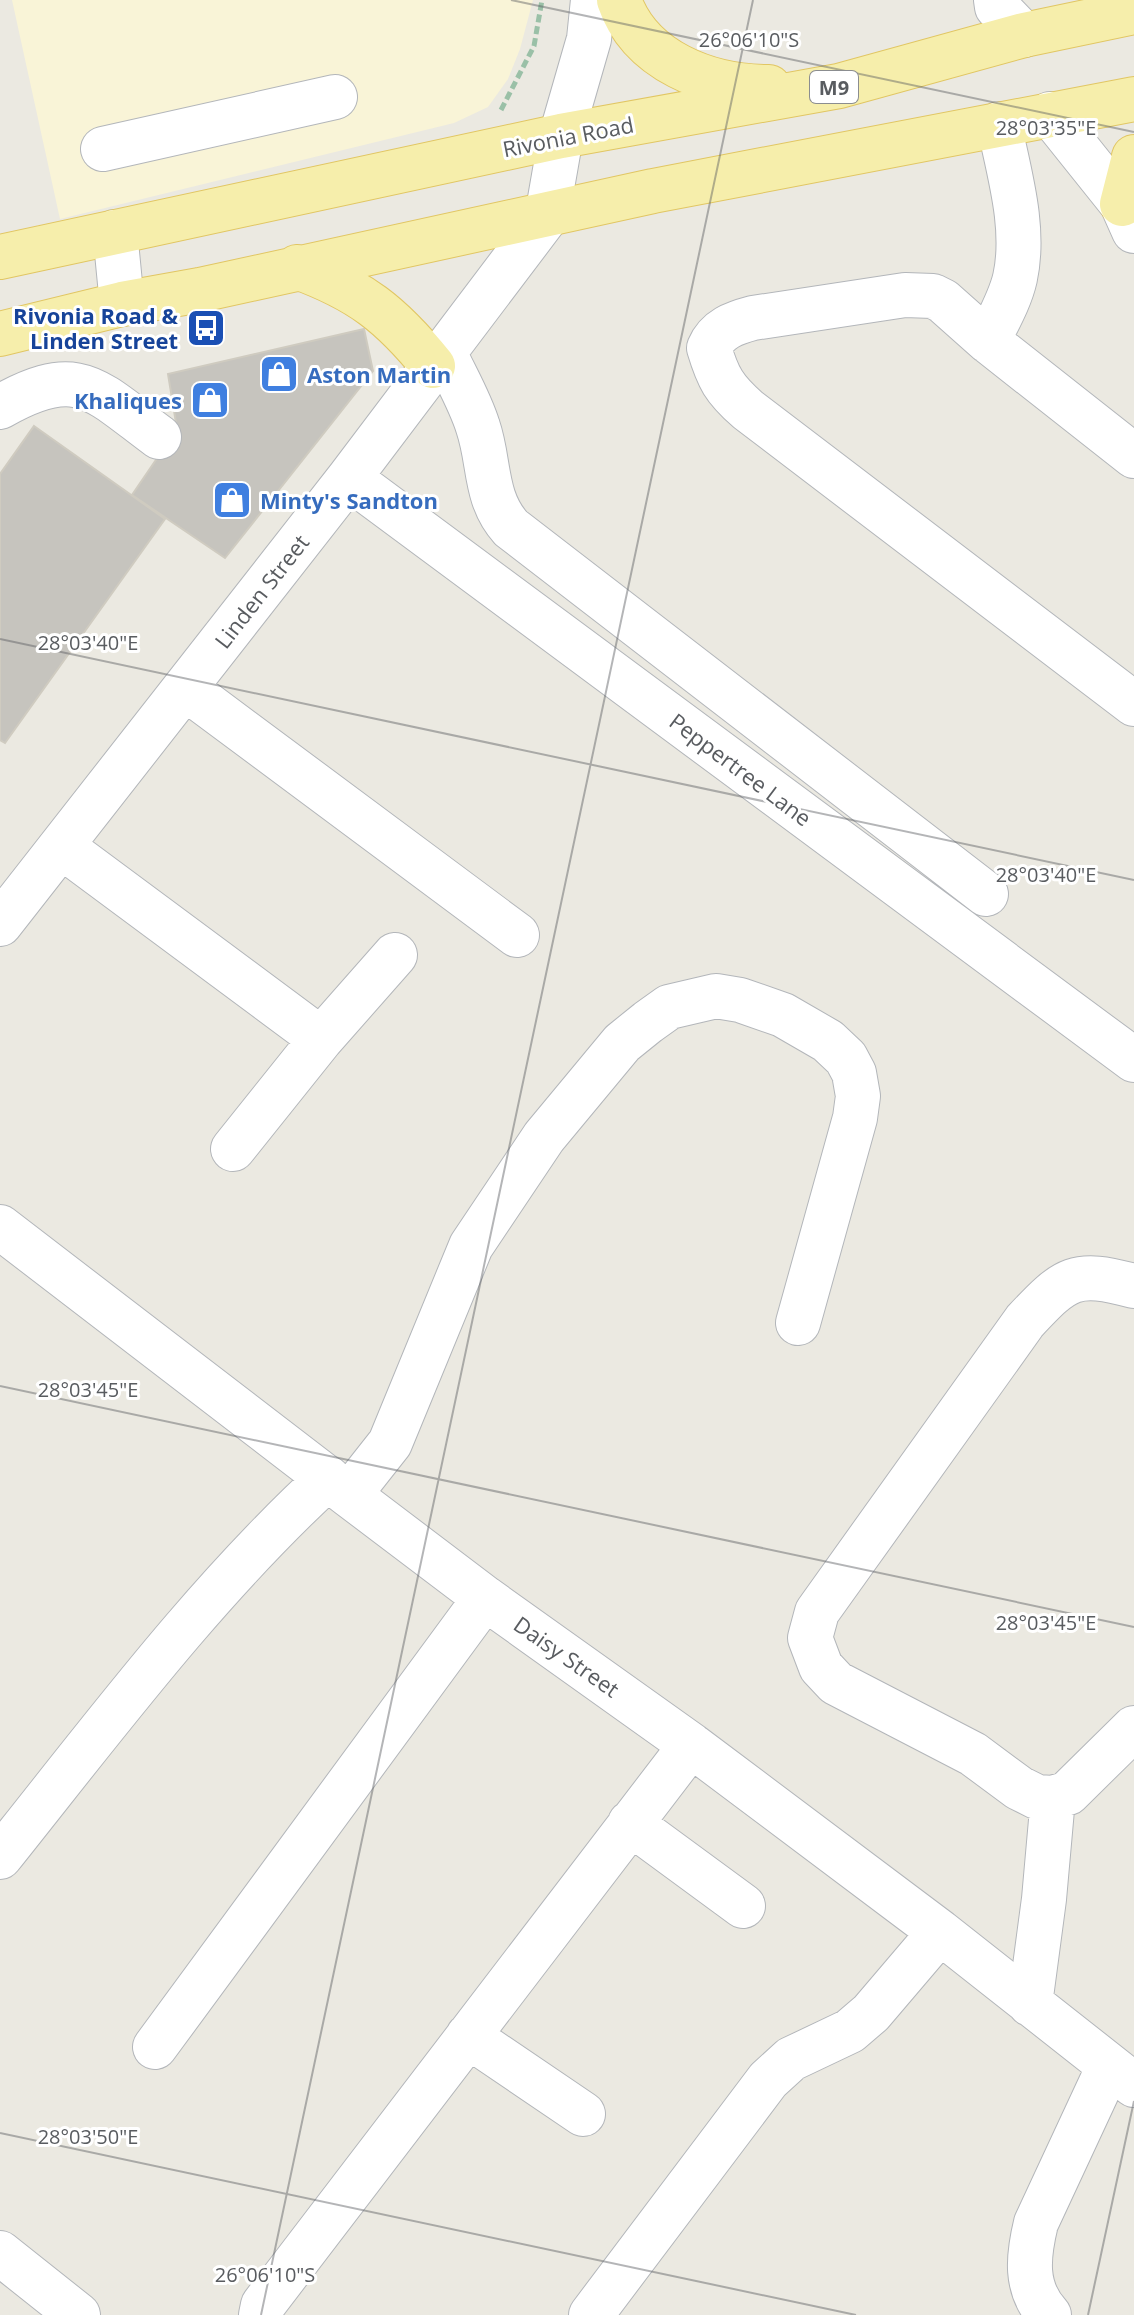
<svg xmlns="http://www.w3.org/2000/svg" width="1134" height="2315" font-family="'Open Sans',sans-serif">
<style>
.commercial{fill:#f9f4d7}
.building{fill:#c6c4be;stroke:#cfcbc0;stroke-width:2}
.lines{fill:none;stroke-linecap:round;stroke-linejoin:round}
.minor-casing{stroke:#b3b6ba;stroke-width:46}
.major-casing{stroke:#e1c663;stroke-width:46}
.path{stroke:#9ac0a7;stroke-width:5;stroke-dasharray:8 4;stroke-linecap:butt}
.minor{stroke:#fff;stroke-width:44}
.major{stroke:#f6eeab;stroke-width:44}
.ticks{fill:none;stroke:#595c60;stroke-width:2;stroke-opacity:0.45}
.labels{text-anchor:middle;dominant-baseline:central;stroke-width:6;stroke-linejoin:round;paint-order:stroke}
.shield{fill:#fff;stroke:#8b8d90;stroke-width:2}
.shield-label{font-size:20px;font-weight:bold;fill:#595c60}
.street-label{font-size:22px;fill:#595c60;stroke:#fff}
.transit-label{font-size:22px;font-weight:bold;fill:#164399;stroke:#fff;text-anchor:end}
.shop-label{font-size:22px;font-weight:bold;fill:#366cbe;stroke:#fff;text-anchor:start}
.ticks-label{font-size:20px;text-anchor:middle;fill:#595c60;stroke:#fff;stroke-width:6;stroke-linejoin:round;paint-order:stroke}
</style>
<rect width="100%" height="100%" fill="#ebe9e1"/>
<path class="commercial" d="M12,0H533L520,49L508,79L488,107L454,123L60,219Z"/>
<path class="building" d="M364,329L373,371L225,558L132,495L177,429L168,374Z
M34,426L165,519L5,743L0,740V474Z"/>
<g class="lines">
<g class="minor-casing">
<path id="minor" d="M996,0L997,7L1024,35
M1050,114L1122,204L1134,231
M103,149L335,97
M115,232L122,304
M988,341C998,320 1010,300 1015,278C1026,228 1009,173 999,124
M444,352C455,376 470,401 478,427C490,462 484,498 511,528L986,894
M0,407C79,362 95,390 159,437
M1134,456L988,341L943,301L933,296L905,295L753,318C734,323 717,329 709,348C718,378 724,389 748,410L1134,704
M349,478L1134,1060
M185,688L517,935
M61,846L321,1039
M0,924L349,478L547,216L561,136L589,39L593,0
M233,1149L321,1039L395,955
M0,1227L349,1495L485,1598L691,1745L940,1932L1134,2085
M1134,1286C1075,1270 1066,1277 1025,1321L817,1612L810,1638L821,1667L836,1683L973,1754L1019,1788L1037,1797L1053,1798L1068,1793L1134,1728
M349,1495L390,1443L471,1246L544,1137L622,1043L648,1022L669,1007L716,996L740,1000L783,1015L828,1041L846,1058L854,1073L858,1096L855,1118L798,1323
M630,1823L743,1906
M0,1857C104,1727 205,1591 328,1478
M1030,2004L1044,1899L1053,1798
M468,2036L583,2114
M155,2047L485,1598
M0,2253L78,2315
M261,2315L263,2305L691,1745
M591,2315L768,2080L791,2059L850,2031L871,2013L940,1932
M1049,2315C1024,2288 1028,2256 1036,2223L1109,2066"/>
</g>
<g class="major-casing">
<path id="major" d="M619,0C640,61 708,87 769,87
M1122,204L1134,157
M0,257L561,136L839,86L1024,35L1134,12
M297,267C360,290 391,314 433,366
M0,334L122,304L200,290L653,191L1134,99"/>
</g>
<path class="path" d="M501,110L534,46L542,0"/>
<use href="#minor" class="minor"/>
<use href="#major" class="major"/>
</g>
<path class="ticks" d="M511,0L1134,132M0,639L1134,880M0,1386L1134,1627M0,2133L856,2315M261,2315L753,0M1088,2315L1134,2101"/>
<defs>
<g id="bus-square" transform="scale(2)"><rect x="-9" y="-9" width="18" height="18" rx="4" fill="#1a4fb4" stroke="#fff"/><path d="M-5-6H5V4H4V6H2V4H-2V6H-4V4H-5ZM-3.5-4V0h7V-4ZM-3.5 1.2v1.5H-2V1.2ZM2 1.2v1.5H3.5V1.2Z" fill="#fff"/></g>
<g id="shop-square" transform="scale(2)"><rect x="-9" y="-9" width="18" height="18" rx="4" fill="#3f7fe0" stroke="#fff"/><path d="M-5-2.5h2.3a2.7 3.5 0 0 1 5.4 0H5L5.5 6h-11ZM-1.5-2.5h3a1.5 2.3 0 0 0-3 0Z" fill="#fff"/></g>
</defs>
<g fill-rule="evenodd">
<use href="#bus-square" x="206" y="328"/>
<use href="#shop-square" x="279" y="374"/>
<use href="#shop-square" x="210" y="400"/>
<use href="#shop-square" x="232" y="500"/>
</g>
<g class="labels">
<rect class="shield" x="810" y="71" width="48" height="32" rx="6"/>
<g class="shield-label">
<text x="834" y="87">M9</text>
</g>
<g class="street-label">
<text transform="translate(568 136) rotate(-11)">Rivonia Road</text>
<text transform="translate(261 591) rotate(-52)">Linden Street</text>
<text transform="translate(741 769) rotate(37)">Peppertree Lane</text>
<text transform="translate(567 1656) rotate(35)">Daisy Street</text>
</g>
<g class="transit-label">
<text x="178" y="315">Rivonia Road &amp;<tspan x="178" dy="25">Linden Street</tspan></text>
</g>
<g class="shop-label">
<text x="307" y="374">Aston Martin</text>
<text x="182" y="400" text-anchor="end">Khaliques</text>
<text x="260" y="500">Minty's Sandton</text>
</g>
</g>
<g class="ticks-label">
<text x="749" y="47">26°06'10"S</text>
<text x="1046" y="135">28°03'35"E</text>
<text x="88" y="650">28°03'40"E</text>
<text x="1046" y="882">28°03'40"E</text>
<text x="88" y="1397">28°03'45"E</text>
<text x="1046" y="1630">28°03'45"E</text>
<text x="88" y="2144">28°03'50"E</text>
<text x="265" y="2282">26°06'10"S</text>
</g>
</svg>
